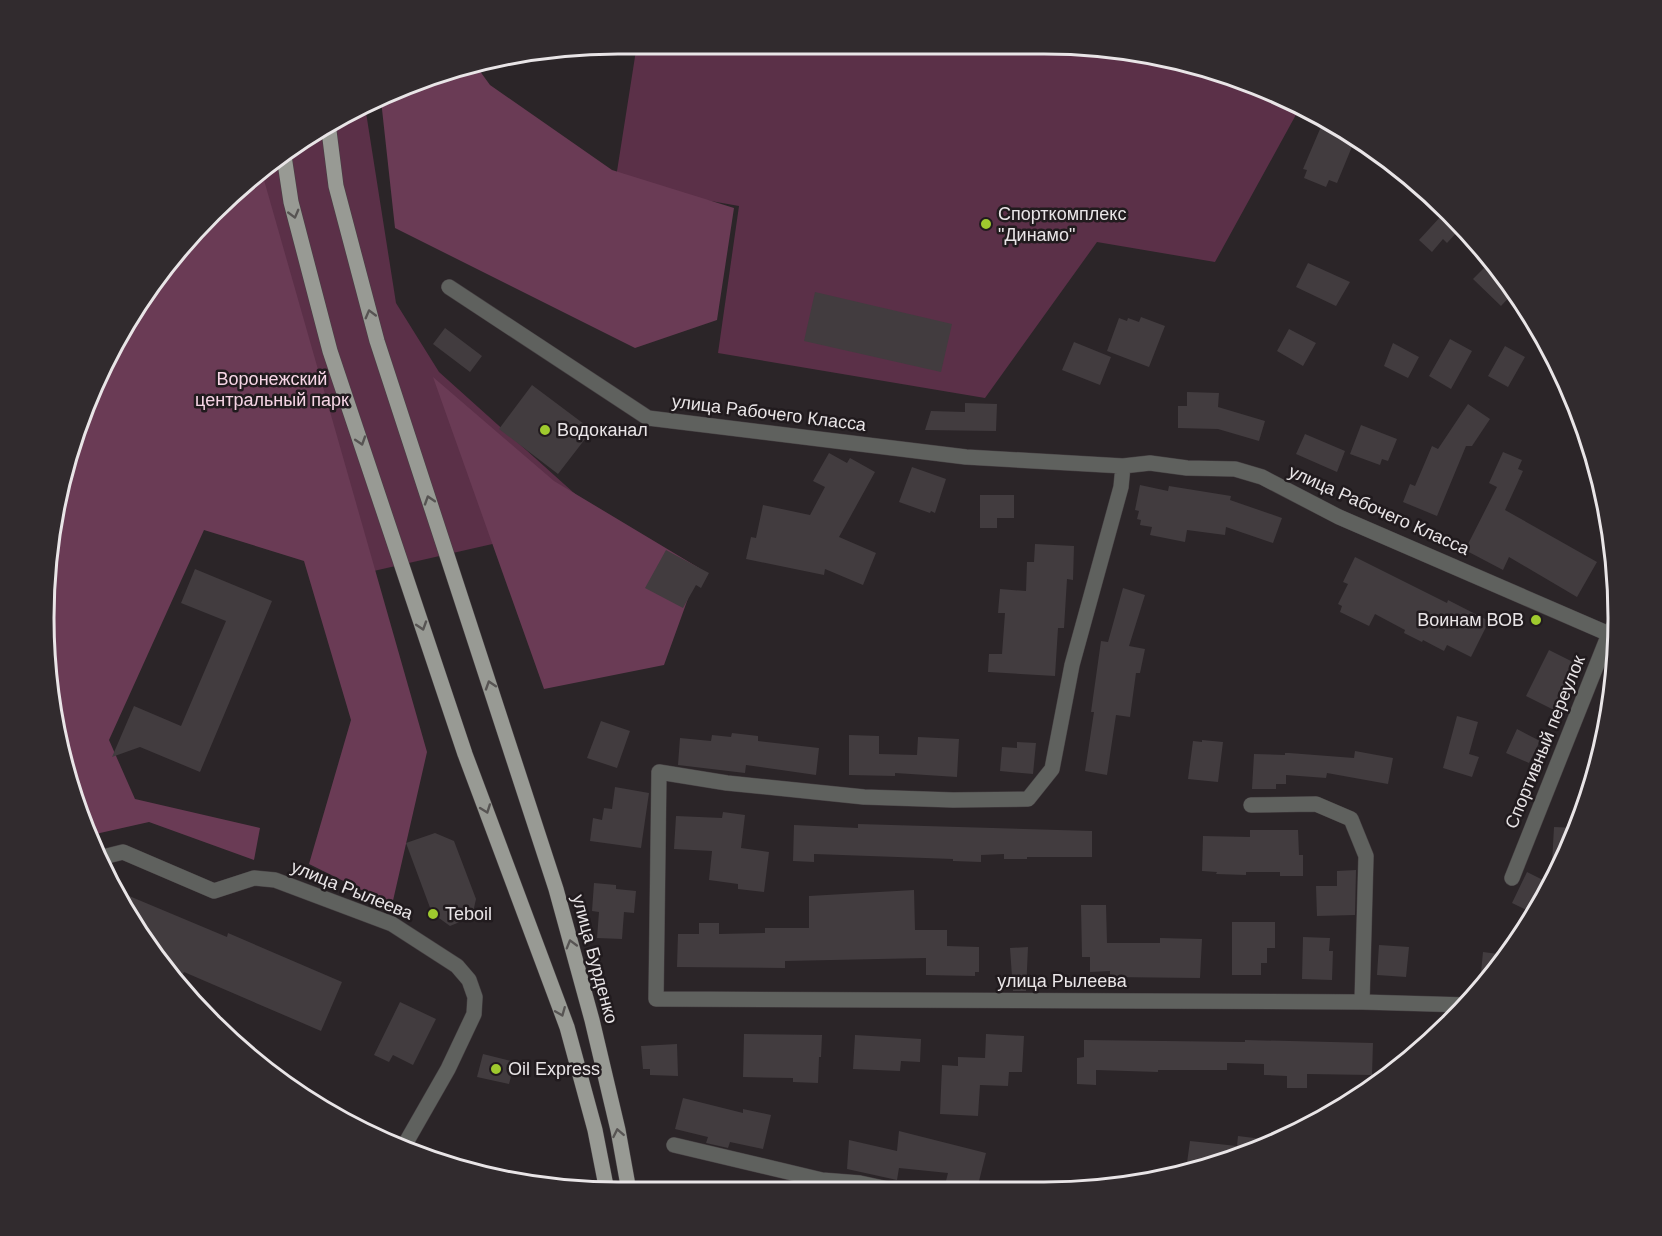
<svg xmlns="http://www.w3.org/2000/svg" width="1662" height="1236" font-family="Arial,sans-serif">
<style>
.green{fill:#5b3048}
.forest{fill:#6a3b55}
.building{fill:#423c3f}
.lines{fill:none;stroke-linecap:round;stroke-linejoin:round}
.minor-casing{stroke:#464043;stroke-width:16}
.major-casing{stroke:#464043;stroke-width:16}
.minor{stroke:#5f615e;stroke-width:15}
.major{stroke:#989a94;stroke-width:15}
.oneway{stroke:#575453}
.poi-dot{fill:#9fca2e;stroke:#211b1e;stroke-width:2}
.labels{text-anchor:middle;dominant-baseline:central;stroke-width:5;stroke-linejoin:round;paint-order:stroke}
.poi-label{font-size:18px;fill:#e9e5e7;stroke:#211b1e;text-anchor:start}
.park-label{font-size:18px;fill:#f6d5e5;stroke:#211b1e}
.street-label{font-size:18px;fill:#e9e5e7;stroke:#211b1e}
.rim{fill:none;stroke:#e9e5e7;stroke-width:3}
</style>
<rect width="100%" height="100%" fill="#2b2528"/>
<path class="green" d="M637,44L1081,45L1192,63L1298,111L1215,262L1097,242L985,398L718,353L739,206L615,184Z
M365,106L396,303L439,372L603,519L356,575L187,522L54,506L103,364L212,212L330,121Z"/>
<path class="forest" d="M469,63H474L490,85L612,170L734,208L717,320L635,348L395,228L381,100Z
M262,173L427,752L392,905L309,864L351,720L304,561L204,530L109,740L135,799L260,828L254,860L149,822L91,835L74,803L45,656L54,506L103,364L212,212Z
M433,377L554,481L699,568L664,665L544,689Z"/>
<path class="building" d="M1323,122L1356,137L1337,183L1329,180L1326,187L1304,178L1307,170L1303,169Z
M1442,215L1459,230L1447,243L1443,239L1432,252L1419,240Z
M1491,261L1500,269L1514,292L1501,306L1473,279Z
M1308,263L1350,282L1336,306L1296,287Z
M815,292L952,324L941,372L804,341Z
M1141,317L1165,326L1149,367L1107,351L1119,318L1127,321L1128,318L1139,322Z
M445,328L482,356L470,372L433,344Z
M1289,329L1316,343L1303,366L1277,351Z
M1450,339L1472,351L1451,389L1429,376Z
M1074,342L1111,357L1100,385L1062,370Z
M1393,343L1419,357L1408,378L1384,366Z
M1505,346L1525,357L1508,387L1488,376Z
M532,385L592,430L558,474L499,429Z
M1187,392L1219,393L1218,407L1265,421L1259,441L1218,429L1178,428V406H1187Z
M965,403L997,404L996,431L925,430L931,411L965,412Z
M1468,404L1490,419L1472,446H1466L1437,516L1403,502L1410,484L1415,486L1432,446L1438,449Z
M1361,425L1397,439L1388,461L1382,459L1380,465L1350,454Z
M1305,434L1345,451L1337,472L1296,454Z
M1503,452L1522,460L1518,469L1523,471L1505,510L1597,562L1577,597L1509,557L1503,570L1465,550L1497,487L1489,483Z
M829,453L847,463L850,458L875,472L839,537L876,553L863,585L825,569L824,575L746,559L751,537L756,538L763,505L810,515L825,487L813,481Z
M912,467L946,479L935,513L931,511L930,513L899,502Z
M1140,485L1168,491L1169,486L1231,496L1230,500L1282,518L1273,543L1226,527L1225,535L1187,530L1185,542L1150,535L1152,527L1140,525L1141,520L1137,519L1139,511L1135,510Z
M980,495H1014V518H997V528H980Z
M1035,544L1074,546L1073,580L1067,579L1064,628H1058L1055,676L988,672L989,654H1002L1005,613H998L1000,589L1026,591L1027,562H1034Z
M666,550L709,573L701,588L696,585L683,608L645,588Z
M1355,557L1447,603L1448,600L1489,621L1471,657L1447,645L1444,651L1423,640L1422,642L1404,633L1405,630L1375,614L1369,626L1340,612L1342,606L1338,604L1348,584L1343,582Z
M195,569L272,601L200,772L140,747L112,757L134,706L181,726L226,621L181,603Z
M1123,588L1145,595L1129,646L1145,649L1140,673H1136L1130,717L1116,715L1107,775L1085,771L1094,712H1091L1101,641L1108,642Z
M1549,650L1579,665L1556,711L1526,696Z
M1457,716L1478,722L1469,754L1479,757L1472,777L1443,768Z
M601,721L630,731L617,768L587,758Z
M1517,729L1540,741L1529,763L1506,753Z
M732,733L758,736V741L819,748L816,775L746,765L745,773L678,765L680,738L711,741L712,735L731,737Z
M849,735L879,736V754L917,755L918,737L959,739L957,777L895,773V776L849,775Z
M1202,740L1223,742L1218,782L1188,779L1193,741L1202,742Z
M1017,742L1036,743L1033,774L1000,771L1002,747L1017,748Z
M1355,751L1393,758L1388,784L1327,773L1326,778L1286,775V784H1276V789H1252L1254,754L1285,755V753H1289L1354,758Z
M615,787L649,793L641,848L590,841L593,818L602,820L604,808L612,809Z
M723,812L745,815L741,848L769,852L764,892L738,889V884L709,880L712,851L674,849L676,816L722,818Z
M858,824L1092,831V857H1027V859H1004V854L981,855V862L953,861V859L814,854V862L793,861L794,825L858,828Z
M1554,827L1577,828L1552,881H1551Z
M1250,830H1298L1299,855H1303V876H1280V872H1246V875L1216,874L1217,872L1202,871L1203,836L1250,837Z
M435,833L454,841L476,899L472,917L450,926L432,913L406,843Z
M1356,870L1355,915L1317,916L1316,886H1337V871Z
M1527,872L1551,884L1535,914L1512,903Z
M594,883L616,885V889L636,891L634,913L624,912L622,939L597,938L599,912L592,911Z
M914,890L915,930H947V946L979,947V972H975V976L926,975V958L785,961V968L677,967L678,934H699V923H719V934L765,933V928H809V896Z
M122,893L227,937L228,933L342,982L321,1031L184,972L182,976L162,967Z
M1081,905H1106L1107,943H1160V938L1202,939L1200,978L1110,977V971L1090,972V957H1082Z
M1232,922H1275V948H1267V963H1261V975H1232Z
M1303,937L1330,938L1329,951H1333L1332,980L1302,979Z
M1379,945L1409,947L1406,977L1377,975Z
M1028,947L1026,991H1013L1010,948Z
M1483,952L1506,955L1479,993Z
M400,1002L436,1019L413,1065L393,1055L389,1062L374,1055Z
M744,1034L822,1035L821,1057H819L818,1083L793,1082V1078L743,1077Z
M986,1034L1024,1036L1022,1072H1009L1008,1086L980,1085L978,1116L940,1114L942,1065L958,1066V1057L985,1058Z
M855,1035L921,1039L920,1062L901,1061L900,1071L853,1069Z
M1084,1040L1245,1042V1040L1373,1043L1372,1075L1307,1074V1088H1287V1076L1264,1075V1064L1227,1063V1070H1158V1072L1096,1070V1085L1077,1084V1058L1084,1057Z
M677,1044L678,1076L650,1075V1069H643L641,1046Z
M483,1054L515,1062L509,1084L477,1077Z
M683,1098L743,1113V1109L771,1115L763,1149L730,1142L728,1148L706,1143L708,1137L675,1129Z
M899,1131L986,1153L977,1189H944L948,1173L899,1168L897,1180L847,1169L849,1140L897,1151Z
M1238,1136L1278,1141L1264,1149L1186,1170L1190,1141L1237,1146Z"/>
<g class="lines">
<g class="minor-casing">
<path id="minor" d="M449,287L648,418L966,457L1123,466L1150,463L1187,468L1235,469L1262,477L1339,517L1609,634
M1123,466L1121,487L1072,665L1052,769L1028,799L953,800L864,797L727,783L659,772L656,999L1362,1002L1467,1005
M1251,805L1316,804L1351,819L1366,856L1362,1002
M103,857L123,852L214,891L254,878L275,880L392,924L457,966L469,980L475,997L474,1014L448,1069L404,1146
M1512,878L1609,634L1616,622
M674,1145L822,1180L860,1183L888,1189"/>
</g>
<g class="major-casing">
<path id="major" d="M328,123L336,186L377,341L556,889L592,1020L618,1130L629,1191
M284,156L291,202L330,351L465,754L567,1027L595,1130L607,1191"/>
</g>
<use href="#minor" class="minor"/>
<use href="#major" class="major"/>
</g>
<defs><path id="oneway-chevron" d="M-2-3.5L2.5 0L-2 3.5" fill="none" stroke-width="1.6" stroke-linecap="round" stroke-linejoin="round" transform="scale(1.5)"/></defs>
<g class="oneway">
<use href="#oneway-chevron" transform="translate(294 214) rotate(75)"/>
<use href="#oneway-chevron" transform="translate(370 314) rotate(-105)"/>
<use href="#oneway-chevron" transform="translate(361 441) rotate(72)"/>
<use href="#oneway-chevron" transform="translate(429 500) rotate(-108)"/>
<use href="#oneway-chevron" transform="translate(422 626) rotate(72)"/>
<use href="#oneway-chevron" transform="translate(490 685) rotate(-108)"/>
<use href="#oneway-chevron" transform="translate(486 809) rotate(70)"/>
<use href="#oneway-chevron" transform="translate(571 944) rotate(-106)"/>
<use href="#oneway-chevron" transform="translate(561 1012) rotate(68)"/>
<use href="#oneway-chevron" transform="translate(618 1133) rotate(-101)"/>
</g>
<g class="poi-dot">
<circle cx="986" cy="224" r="6"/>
<circle cx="545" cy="430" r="6"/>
<circle cx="1536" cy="620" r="6"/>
<circle cx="433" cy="914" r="6"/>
<circle cx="496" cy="1069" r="6"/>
</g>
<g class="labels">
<g class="poi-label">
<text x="998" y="214">Спорткомплекс<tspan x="998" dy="21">"Динамо"</tspan></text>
<text x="557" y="430">Водоканал</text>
<text x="1524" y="620" text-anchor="end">Воинам ВОВ</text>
<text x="445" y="914">Teboil</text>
<text x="508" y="1069">Oil Express</text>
</g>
<g class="park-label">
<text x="272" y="379">Воронежский<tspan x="272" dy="21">центральный парк</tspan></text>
</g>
<g class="street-label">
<text transform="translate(769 413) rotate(7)">улица Рабочего Класса</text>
<text transform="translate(1379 510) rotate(24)">улица Рабочего Класса</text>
<text transform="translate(1545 742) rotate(-68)">Спортивный переулок</text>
<text transform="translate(352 890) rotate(22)">улица Рылеева</text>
<text transform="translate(595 959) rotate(75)">улица Бурденко</text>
<text x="1062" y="981">улица Рылеева</text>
</g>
</g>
<path d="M0 0H1662V1236H0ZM618 54H1044A564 564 0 0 1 1608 618V618A564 564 0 0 1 1044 1182H618A564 564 0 0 1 54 618V618A564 564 0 0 1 618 54Z" fill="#312b2e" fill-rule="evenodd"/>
<path class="rim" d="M618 54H1044A564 564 0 0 1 1608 618V618A564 564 0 0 1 1044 1182H618A564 564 0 0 1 54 618V618A564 564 0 0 1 618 54Z"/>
</svg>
